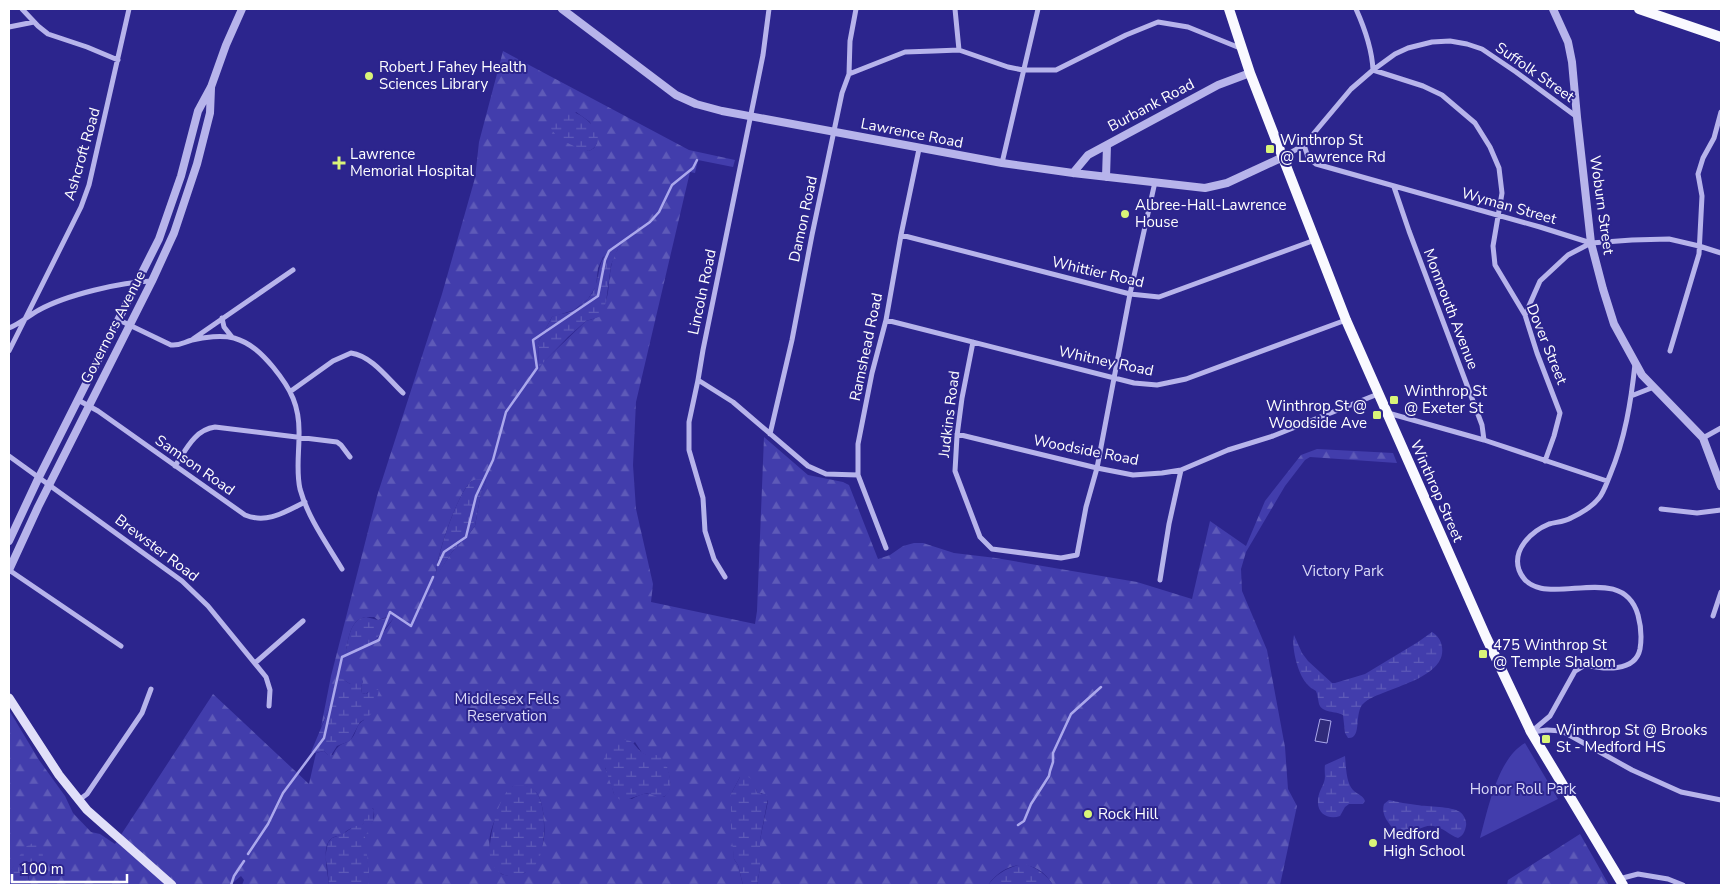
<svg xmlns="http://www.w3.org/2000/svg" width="1730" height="894" font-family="'Nunito Sans',sans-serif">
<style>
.green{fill:#423dac}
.forest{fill:url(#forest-firs);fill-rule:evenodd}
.wetland{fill:url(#wetland-marsh)}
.water{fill:#302b7a;stroke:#aba8ec}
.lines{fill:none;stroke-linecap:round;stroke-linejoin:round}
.stream{stroke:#aba8ec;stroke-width:2.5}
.minor{stroke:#b7b4eb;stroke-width:5}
.tertiary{stroke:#b7b4eb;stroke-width:8}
.secondary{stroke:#e1dff9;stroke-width:9}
.primary{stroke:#f9f9ff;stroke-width:10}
.poi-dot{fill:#daf578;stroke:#2c258d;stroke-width:2}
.labels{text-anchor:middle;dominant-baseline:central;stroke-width:4;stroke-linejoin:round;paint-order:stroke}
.poi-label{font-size:15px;fill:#fff;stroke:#2c258d;text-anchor:start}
.street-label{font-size:15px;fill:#fff;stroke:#2c258d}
.park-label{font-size:15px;fill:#dad9f8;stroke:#2c258d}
</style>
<defs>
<pattern id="forest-firs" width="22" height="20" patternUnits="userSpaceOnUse" patternTransform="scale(1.25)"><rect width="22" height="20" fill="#423dac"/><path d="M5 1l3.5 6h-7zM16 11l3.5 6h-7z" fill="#5e5ab8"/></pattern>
<pattern id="wetland-marsh" width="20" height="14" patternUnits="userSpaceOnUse" patternTransform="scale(1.25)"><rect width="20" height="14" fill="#423dac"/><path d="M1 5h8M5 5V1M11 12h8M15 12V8" fill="none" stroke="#5e5ab8"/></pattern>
</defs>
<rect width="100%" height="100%" fill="#2c258d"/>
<path class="green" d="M1525,743L1558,799L1480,838C1488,810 1497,759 1525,743Z"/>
<path class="forest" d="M503,51L689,150L735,160L733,167L698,160L695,173L690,172L636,402L633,465L636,509L653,584L651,602L755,624L757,611L764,437L808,475L843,482L849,485L878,559L890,555L903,546L914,543H923L954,553L996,558L1137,582L1192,599L1210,521L1246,546L1265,501L1301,455L1317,449L1393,453L1397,463L1310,457L1305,460L1285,486L1246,552L1241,569L1242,591L1267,650L1285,747L1288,789L1297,806L1280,885H1053C1036,857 1006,860 988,885H757L760,868V840L768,801L762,793H757L756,789L740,777L731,794L734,859L738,865L743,885H367C371,869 364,854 365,838C365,827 378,822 373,808C362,816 368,818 363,824C360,827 352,827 348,830C343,833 348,831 342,835C338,836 334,836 331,839C321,847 328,873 329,885H242L244,880L241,876L230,885H31C27,876 27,869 38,868L14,866L9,873V710L39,760L65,796L73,813L91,832L100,834L115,844L213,694L309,784L316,753L324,751L328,755H333C340,740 345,746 352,738C357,732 356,724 364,720L368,692L366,694L362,693L361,687L363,681L350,684L344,680L335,688L329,709L321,727L331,676L377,496L442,294L475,178L479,142ZM576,112L590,122L597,143L594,148L589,151L567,142L560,137ZM618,249C604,269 615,299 597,317C594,319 589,320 586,321L538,367L539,341L552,317L574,310L588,299L596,286L598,268L603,257ZM484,479L486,481L481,493L475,526L469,534L452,552L436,576C434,562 459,488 472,481C475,480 480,480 484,479ZM366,617H374L378,620L387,617L393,619C379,640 371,646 347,653L346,650C349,636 351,619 366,617ZM635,742L642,753L666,765C670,777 674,788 664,797C649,793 646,791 632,799L614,794L609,775L605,768ZM513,786C521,786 530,785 536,792C544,800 547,835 542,846C538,855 531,864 525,873L509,876L501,874C497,866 492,857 490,848C486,830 504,801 513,786Z
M1580,834L1609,885H1507L1508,880Z"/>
<path class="wetland" d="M569,111C585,113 612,139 589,151C576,148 549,137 549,121L552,118Z
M620,244L611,265L606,302L602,313L599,317L586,321L568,337L538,368L539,341L552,317C557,314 561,314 567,313C574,312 582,304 587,300C605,282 591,255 620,244Z
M484,479L486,481L481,493L475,526L469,534L452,552L436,577C435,560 458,490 472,481C475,479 480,479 484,479Z
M366,617L378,620L391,617L393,619L373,643L359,651L347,654L346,650C349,636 351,619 366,617Z
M1432,632C1438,636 1441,640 1442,647C1447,680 1381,688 1364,703C1353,712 1363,739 1348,738L1345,733L1343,715C1336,711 1322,713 1319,704C1318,700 1318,696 1316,691C1313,689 1309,687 1307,684C1298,675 1291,647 1294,635L1302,653L1308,661L1332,683H1335L1365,674L1418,642Z
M336,677L341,678L350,684L356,679H362L363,681L361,687L362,693L366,694L374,689L379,690L374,711L367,718L360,722L350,741L337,746L330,757L324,751L315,753L311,752L329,709Z
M621,739C636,740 633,746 643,753C649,757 656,753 661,757C669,764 677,795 662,797C657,798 651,794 647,793L625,800H620L614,794L603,761L607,751L611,746Z
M1345,756C1346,766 1346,783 1353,790C1358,795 1363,795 1365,801L1363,804H1349L1345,807L1340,816C1329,820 1317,814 1318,801C1318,793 1322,788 1324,782C1326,777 1324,771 1325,765Z
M745,775L753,780L757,793L766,794L768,798L760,840V868L757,885H743L738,865L734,859L731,832V794L740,777Z
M513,786C519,786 527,785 532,788C548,798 546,846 538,861C534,868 528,872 520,875C513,877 505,877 499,872C494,868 490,862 490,856C488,840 498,794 513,786Z
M1389,800C1398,802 1408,804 1417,805C1428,807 1451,806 1460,812C1464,815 1467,821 1466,826C1465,831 1463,836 1458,838C1449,835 1443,827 1433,826C1417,824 1404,847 1388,822C1384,817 1382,810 1384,804Z
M371,807L374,810L373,821L365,837L369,873L368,885H329L327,865L325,857L328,843L332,838L343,834L353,827L363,824L366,813Z
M33,843L41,847C43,852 45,863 39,867C37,869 33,868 31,870C25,874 29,880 31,885H9V873L25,847Z
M1024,864C1036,867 1047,875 1053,885H988C997,873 1010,866 1024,864Z"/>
<path class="water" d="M1320,719L1331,721L1327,743L1315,741Z"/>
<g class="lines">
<path class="stream" d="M438,565L444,552L466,537L476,496L493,460L506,412L537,368L533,340L598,296L605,260L609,251L650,222L659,212L672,185L693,168L697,160
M1018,825L1024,821L1031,804L1049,776L1050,771L1053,762V753L1071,714L1101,687
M248,854L268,824L283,793L324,738L342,657L379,640L390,612L411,626L433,577
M231,885L234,876L244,861"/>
<path class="minor" d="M22,9L38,26L48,34L87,47L118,60
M955,9L959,50
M1356,9C1365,29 1372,48 1373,70L1423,86L1442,95L1475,123L1490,147L1499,168L1502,193L1493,246L1495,265L1525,315L1537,353L1560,413L1554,436L1545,461
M9,27L34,22
M849,74L905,52L934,51L959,50L1008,67L1023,70H1056L1126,35L1158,22L1188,27L1240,48
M1304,145L1308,157L1316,164L1540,227L1591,243L1632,240L1669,239L1699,246L1721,253
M1283,157L1304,145L1351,89L1373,70L1395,54L1408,48L1432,42L1450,41L1467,44L1482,49L1516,72L1577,117
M1002,163L1038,9
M1394,187L1409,231L1482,425L1484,440
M901,235L1130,294L1159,297L1315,240
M1525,315L1540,281L1568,255L1591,243
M222,318L224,327L232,337
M119,320L171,345C180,346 184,342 192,340C204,337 222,335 234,338C251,343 262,354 273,367C291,389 300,406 299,436C299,454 296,471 300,489C308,518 327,544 342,569
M886,320L1134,383L1157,385L1186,379L1346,320
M9,328C20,324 28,316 39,310C66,295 121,282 152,281
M193,339L293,270
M973,342L962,398L957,436L955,471L980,537L992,549L1061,558L1077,555L1086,507L1097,468L1130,294L1155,182
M9,351L81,207L89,185L129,9
M1670,351L1699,254L1702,196L1698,174L1703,158L1714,138L1721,112
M698,380L733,402L808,466L826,474L858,475
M291,391L333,361L351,353C372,356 388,379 403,393
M1631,396L1654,387
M78,400L98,411L245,515C267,524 285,512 305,502
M1388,413L1484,440L1607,481
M770,434L792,340L812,235L842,93L849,74L850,41L856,9
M957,434L1097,468L1133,475L1162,473L1181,470L1228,450L1273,436L1378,394
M1703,438L1721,428
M9,456L182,581L208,606L266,677L270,690L269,706
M175,466C186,450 194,430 215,427L337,442L341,445L350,457
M1661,509L1697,513L1721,510
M886,548L858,475V444L872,373L886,320L901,235L919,149
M9,570L121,646
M725,577L714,559L705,531L703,498L689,450V422L698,380L703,350L763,55L769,9
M1160,580L1169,524L1181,470
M1713,616L1721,592
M255,663L303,621
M1531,732L1550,716L1575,671L1585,665C1603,669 1635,673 1640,649C1642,637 1641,626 1638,615C1621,556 1537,617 1519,570C1512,549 1532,531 1549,524C1556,522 1564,522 1571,518C1580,514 1593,506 1599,498C1604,492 1607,482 1610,475C1625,439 1631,402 1635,364
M1532,732L1547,730L1562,731L1632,770L1681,792L1721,800
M79,800L87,794L142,713L151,689
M1619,879L1638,874L1668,879L1683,885"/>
<path class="tertiary" d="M562,9L676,95L696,104L722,111L1002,163L1073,173L1205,188L1227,183L1283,157
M1553,9L1568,42L1572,62L1577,117L1591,243L1603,289L1614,324L1642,375L1703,438L1721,486
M1073,173L1088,155L1218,85L1250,73
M1106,177L1107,145
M9,541L38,479L159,239L181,176L198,111L211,87L226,45L242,9
M9,570L38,507L152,281L174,233L197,164L210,113L211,88"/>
<path class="secondary" d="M9,698L59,775L87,810L172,885"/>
<path class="primary" d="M1229,9L1250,73L1346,320L1486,637L1531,732L1623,885
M1639,9L1721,37"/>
</g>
<g class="poi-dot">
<circle cx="369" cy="76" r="5"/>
<rect x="1265" y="144" width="10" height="10" rx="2.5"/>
<path d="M336.5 155.5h5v5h5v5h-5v5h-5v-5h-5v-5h5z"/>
<circle cx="1125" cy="214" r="5"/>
<rect x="1389" y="395" width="10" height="10" rx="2.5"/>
<rect x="1372" y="410" width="10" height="10" rx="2.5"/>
<rect x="1478" y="649" width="10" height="10" rx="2.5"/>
<rect x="1541" y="734" width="10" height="10" rx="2.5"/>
<circle cx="1088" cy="814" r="5"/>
<circle cx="1373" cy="843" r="5"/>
</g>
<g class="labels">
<g class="poi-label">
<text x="379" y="67">Robert J Fahey Health<tspan x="379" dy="17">Sciences Library</tspan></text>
<text x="1280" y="140">Winthrop St<tspan x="1280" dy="17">@ Lawrence Rd</tspan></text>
<text x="350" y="154">Lawrence<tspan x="350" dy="17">Memorial Hospital</tspan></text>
<text x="1135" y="205">Albree-Hall-Lawrence<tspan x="1135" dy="17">House</tspan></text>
<text x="1404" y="391">Winthrop St<tspan x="1404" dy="17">@ Exeter St</tspan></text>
<text x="1367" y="406" text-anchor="end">Winthrop St @<tspan x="1367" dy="17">Woodside Ave</tspan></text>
<text x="1493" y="645">475 Winthrop St<tspan x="1493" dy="17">@ Temple Shalom</tspan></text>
<text x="1556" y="730">Winthrop St @ Brooks<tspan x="1556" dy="17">St - Medford HS</tspan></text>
<text x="1098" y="814">Rock Hill</text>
<text x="1383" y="834">Medford<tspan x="1383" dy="17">High School</tspan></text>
</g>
<g class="street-label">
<text transform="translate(1535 72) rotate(35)">Suffolk Street</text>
<text transform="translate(1151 105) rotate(-28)">Burbank Road</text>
<text transform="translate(912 133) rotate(11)">Lawrence Road</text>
<text transform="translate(82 154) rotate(-74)">Ashcroft Road</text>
<text transform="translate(1602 205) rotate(82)">Woburn Street</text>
<text transform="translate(1509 206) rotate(16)">Wyman Street</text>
<text transform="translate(803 219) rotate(-78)">Damon Road</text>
<text transform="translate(1098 272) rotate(13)">Whittier Road</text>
<text transform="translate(702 292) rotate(-78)">Lincoln Road</text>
<text transform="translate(1451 309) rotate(69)">Monmouth Avenue</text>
<text transform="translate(113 327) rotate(-63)">Governors Avenue</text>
<text transform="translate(1547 344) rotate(68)">Dover Street</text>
<text transform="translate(866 347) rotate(-78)">Ramshead Road</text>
<text transform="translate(1106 361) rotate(12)">Whitney Road</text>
<text transform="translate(949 414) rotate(-83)">Judkins Road</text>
<text transform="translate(1086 450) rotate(11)">Woodside Road</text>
<text transform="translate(195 465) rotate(35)">Samson Road</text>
<text transform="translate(1437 491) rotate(66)">Winthrop Street</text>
<text transform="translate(157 548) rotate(37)">Brewster Road</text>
</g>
<g class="park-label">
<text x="1343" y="571">Victory Park</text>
<text x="507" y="699">Middlesex Fells<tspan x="507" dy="17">Reservation</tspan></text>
<text x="1523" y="789">Honor Roll Park</text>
</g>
</g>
<rect width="1730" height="894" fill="none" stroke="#ffffff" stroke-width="20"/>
<path d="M12 874v8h115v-8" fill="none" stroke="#ffffff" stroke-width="2.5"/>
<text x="20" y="874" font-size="15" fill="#ffffff" stroke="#2c258d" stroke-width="4" paint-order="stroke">100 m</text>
</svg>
